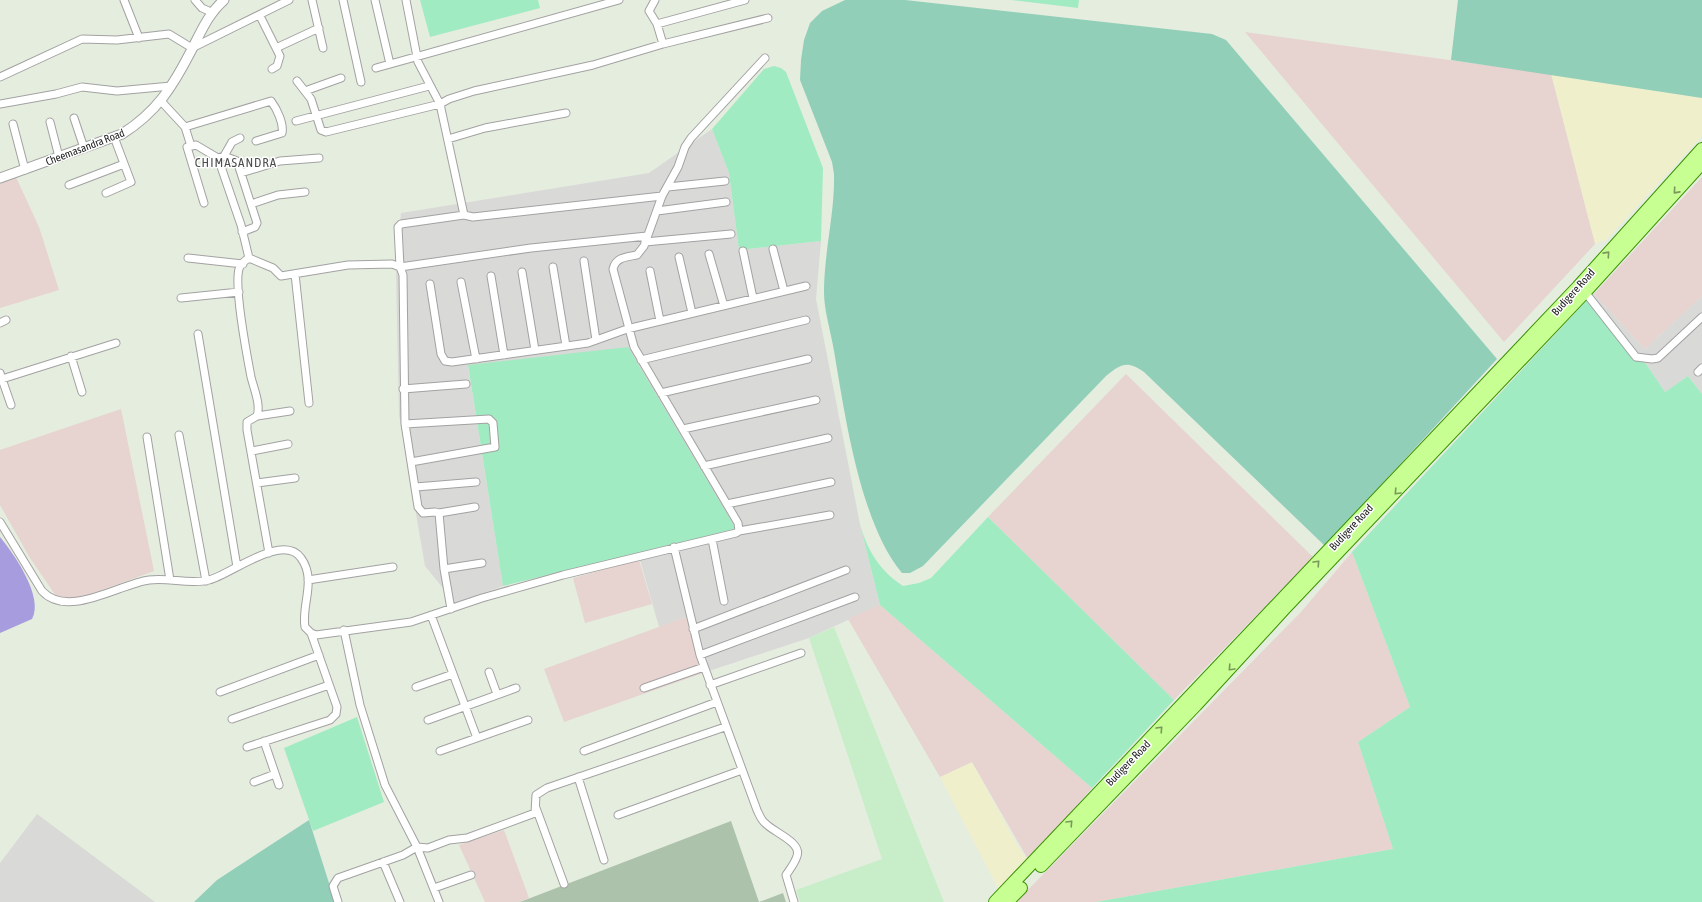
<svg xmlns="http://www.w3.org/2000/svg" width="1702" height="902" font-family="'Asap Condensed',sans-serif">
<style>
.residential{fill:#d9d9d7}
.commercial{fill:#f0efcc}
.industrial{fill:#e7d3d0}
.construction{fill:#acc2aa}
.farmland{fill:#c8eec9}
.grass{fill:#a1ebc2}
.forest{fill:#91cfb9}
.water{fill:#a79cde}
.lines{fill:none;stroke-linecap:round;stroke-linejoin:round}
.minor-casing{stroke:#a2a2a2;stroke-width:9}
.tertiary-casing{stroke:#a2a2a2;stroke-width:11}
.primary-casing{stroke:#399100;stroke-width:14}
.minor{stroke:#fff;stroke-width:7}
.tertiary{stroke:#fff;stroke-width:9}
.primary{stroke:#c8ff92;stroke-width:12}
.oneway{stroke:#7a985c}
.labels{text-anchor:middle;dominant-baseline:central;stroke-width:3;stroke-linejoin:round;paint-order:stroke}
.street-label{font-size:11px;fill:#1b1b1b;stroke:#fff}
.quarter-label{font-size:13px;letter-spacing:1px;fill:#4e4e4e;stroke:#fff}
</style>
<rect width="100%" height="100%" fill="#e5eddf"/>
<path class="residential" d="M712,129L729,173L739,250L821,241L816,299L860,524L880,605L809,638L703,673L686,617L659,627L638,553L468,366L503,586L455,603L425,566L399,415L396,273L401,213L649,173Z
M1594,294L1645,349L1702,296V394L1688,376L1665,392L1644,361L1636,362L1587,300Z
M37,814L155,902H0V863Z"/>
<path class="commercial" d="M1551,74L1702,98V136L1606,240L1595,244Z
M972,762L1017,845L1030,863L998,888L940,777Z"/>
<path class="industrial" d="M1245,32L1551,74L1595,244L1504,342Z
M15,175L39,227L59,290L0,308V180Z
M1702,177V296L1645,349L1594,294Z
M1126,374L1313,557L1174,700L988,517Z
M121,409L154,571L77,599L56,596L30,558L0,505V450Z
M1352,552L1410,707L1358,742L1393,849L1096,902H1016L1301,612Z
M639,560L652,604L585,623L573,578Z
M880,605L1092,788L1029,861L972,762L940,777L848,619Z
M686,617L703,673L564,722L544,669Z
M504,830L529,898L520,902H485L459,845Z"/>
<path class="construction" d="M731,821L759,902L783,893L786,902H520Z"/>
<path class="farmland" d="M834,627L944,902H800L796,890L882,859L809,638Z"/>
<path class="grass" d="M420,0H538L540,8L430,37Z
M1011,0H1079L1078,8Z
M774,66L781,68L786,72L823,168L821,241L739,250L729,173L712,129L764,69Z
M1587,300L1635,361H1644L1665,392L1688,376L1702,394V902H1096L1393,849L1358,742L1410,707L1352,552Z
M628,347L736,529L503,586L468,365Z
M988,517L1174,700L1092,788L880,605L860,524C867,550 880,571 903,586L919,583L931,578Z
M357,717L384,802L313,831L284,748Z"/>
<path class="forest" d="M845,0H905L1212,34L1226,40L1497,359L1325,546L1144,372C1127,360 1121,364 1106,376L923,566L910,573H902C860,523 845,415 834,351C831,332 824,311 824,292C824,252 835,213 834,174L832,162L800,80L801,60L804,40L810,23L822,11Z
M1458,0H1702V98L1451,60Z
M309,820L335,902H194L217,880Z"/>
<path class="water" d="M0,537C14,554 44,597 32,619L0,633Z"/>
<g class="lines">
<g class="minor-casing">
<path id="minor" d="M124,0L139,38
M195,0L202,8L211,12
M312,0L323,48
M343,0L361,82
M375,0L390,64
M406,0L418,62L440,104L464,215L473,217L662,196
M655,0L649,11L657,24L663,44
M260,16L280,56L277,66L272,69
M657,24L745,0
M276,48L319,28
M376,68L619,0
M0,77L82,39L117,40L169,34L192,48L289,0
M297,81L311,99L321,130L326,132L440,104L449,99L474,91L593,65L663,44L768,18
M305,91L341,78
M160,100L185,127L191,146
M0,104L56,94L82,87L117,91L171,86
M74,118L84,148
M296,121L429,86
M50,122L59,157
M13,124L25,170
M185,127L271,101C277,109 284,124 282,133L256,141
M448,139L485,128L566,113
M224,156L232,142L240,138
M218,158L224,156L237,161L257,223L255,227L242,232
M241,173L280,161L319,158
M69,185L124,164
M668,187L725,181
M106,193L131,182L114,137
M204,203L187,147L196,145L218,158L241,225L249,258
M251,204L278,195L305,192
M657,211L726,202
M464,215L401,224L398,227L400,267L531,248L647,236
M645,242L731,234
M773,249L784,291
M743,251L753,298
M709,254L724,306
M679,257L692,313
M188,258L243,264
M249,258L273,268L281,276L348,265L392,264L400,267L403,275L405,424L418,507L423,513L435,512L439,513L444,569L451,609
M249,258C245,260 240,265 239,269C234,287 247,356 251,377C254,389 261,405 257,416L247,422V430L269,553
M584,261L596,340
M553,267L566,346
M650,271L660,321
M522,272L535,350
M295,274L309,403
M491,276L504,355
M461,282L476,359
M430,284L441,354L445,361L452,362L588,343L627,329L806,286
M1585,292L1636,357L1652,359L1658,358L1702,317
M181,298L239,292
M0,323L6,320
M198,334L237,567
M71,356L82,392
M641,360L806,320
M1698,372L1702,368
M0,373L2,379L116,343
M2,379L11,405
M403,389L466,384
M661,393L808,359
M257,416L290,411
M405,424L489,419L493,423L495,447L411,462
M683,429L816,400
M179,435L206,581
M147,437L170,580
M252,451L288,444
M704,466L828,438
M257,483L295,478
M416,487L476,482
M727,504L831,482
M439,513L475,507
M0,522L42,591C68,619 119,584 149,580C169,577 189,585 209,580C230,575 283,532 301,558C317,580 301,605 305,627L311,633L316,635L411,622L482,598L563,575L736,533L739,531L738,523L634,347L613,269C616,257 626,257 637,255L644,246L662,196L678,167L685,147L691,138L765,58
M739,531L830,515
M712,539L724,601
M674,547L700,655L757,810C759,814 761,820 765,823C773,832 802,842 797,856C795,863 790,869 786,875L794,902
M444,569L482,563
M308,580L393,567
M431,615L477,738
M693,629L846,570
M344,630L360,705L385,785L417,847L439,902
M700,655L855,597
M489,672L497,694
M710,685L801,653
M416,687L453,674
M644,688L704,667
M220,692L319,655
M232,719L329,685
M428,720L516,688
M264,741L279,785
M247,747L330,720L336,714L337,707L311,633
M440,751L528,720
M584,751L717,702
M578,777L604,860
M254,782L275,774
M536,808L564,884
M618,815L742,770
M383,862L400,902
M434,888L471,875
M338,902L333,886L338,878L403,855L417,847L428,848L449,840L467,838L535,813L536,795L547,788L725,727"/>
</g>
<g class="tertiary-casing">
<path id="tertiary" d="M0,178L122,134C157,112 173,86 191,51C201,32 208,14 224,0"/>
</g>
<g class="primary-casing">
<path id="primary" d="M1041,866L1196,705L1284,609L1585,292L1702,163
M995,902L1578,287L1702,149
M1007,902L1021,888"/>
</g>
<use href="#minor" class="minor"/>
<use href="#tertiary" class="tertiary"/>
<use href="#primary" class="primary"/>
</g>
<defs><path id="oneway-chevron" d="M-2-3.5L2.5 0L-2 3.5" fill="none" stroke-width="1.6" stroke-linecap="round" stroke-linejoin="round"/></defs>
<g class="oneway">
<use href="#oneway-chevron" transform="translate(1676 191) rotate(132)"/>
<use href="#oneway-chevron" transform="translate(1607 254) rotate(-48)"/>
<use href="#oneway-chevron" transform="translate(1397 492) rotate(133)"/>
<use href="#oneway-chevron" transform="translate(1317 563) rotate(-47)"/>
<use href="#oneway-chevron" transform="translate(1231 668) rotate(133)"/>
<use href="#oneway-chevron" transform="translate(1160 729) rotate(-47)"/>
<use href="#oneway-chevron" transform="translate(1070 823) rotate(-47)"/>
</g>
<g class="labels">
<g class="street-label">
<text transform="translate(85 147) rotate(-21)">Cheemasandra Road</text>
<text transform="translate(1573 292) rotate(-48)">Budigere Road</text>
<text transform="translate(1351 527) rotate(-47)">Budigere Road</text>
<text transform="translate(1128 763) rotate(-46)">Budigere Road</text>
</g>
<g class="quarter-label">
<text x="236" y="162">CHIMASANDRA</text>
</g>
</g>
</svg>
